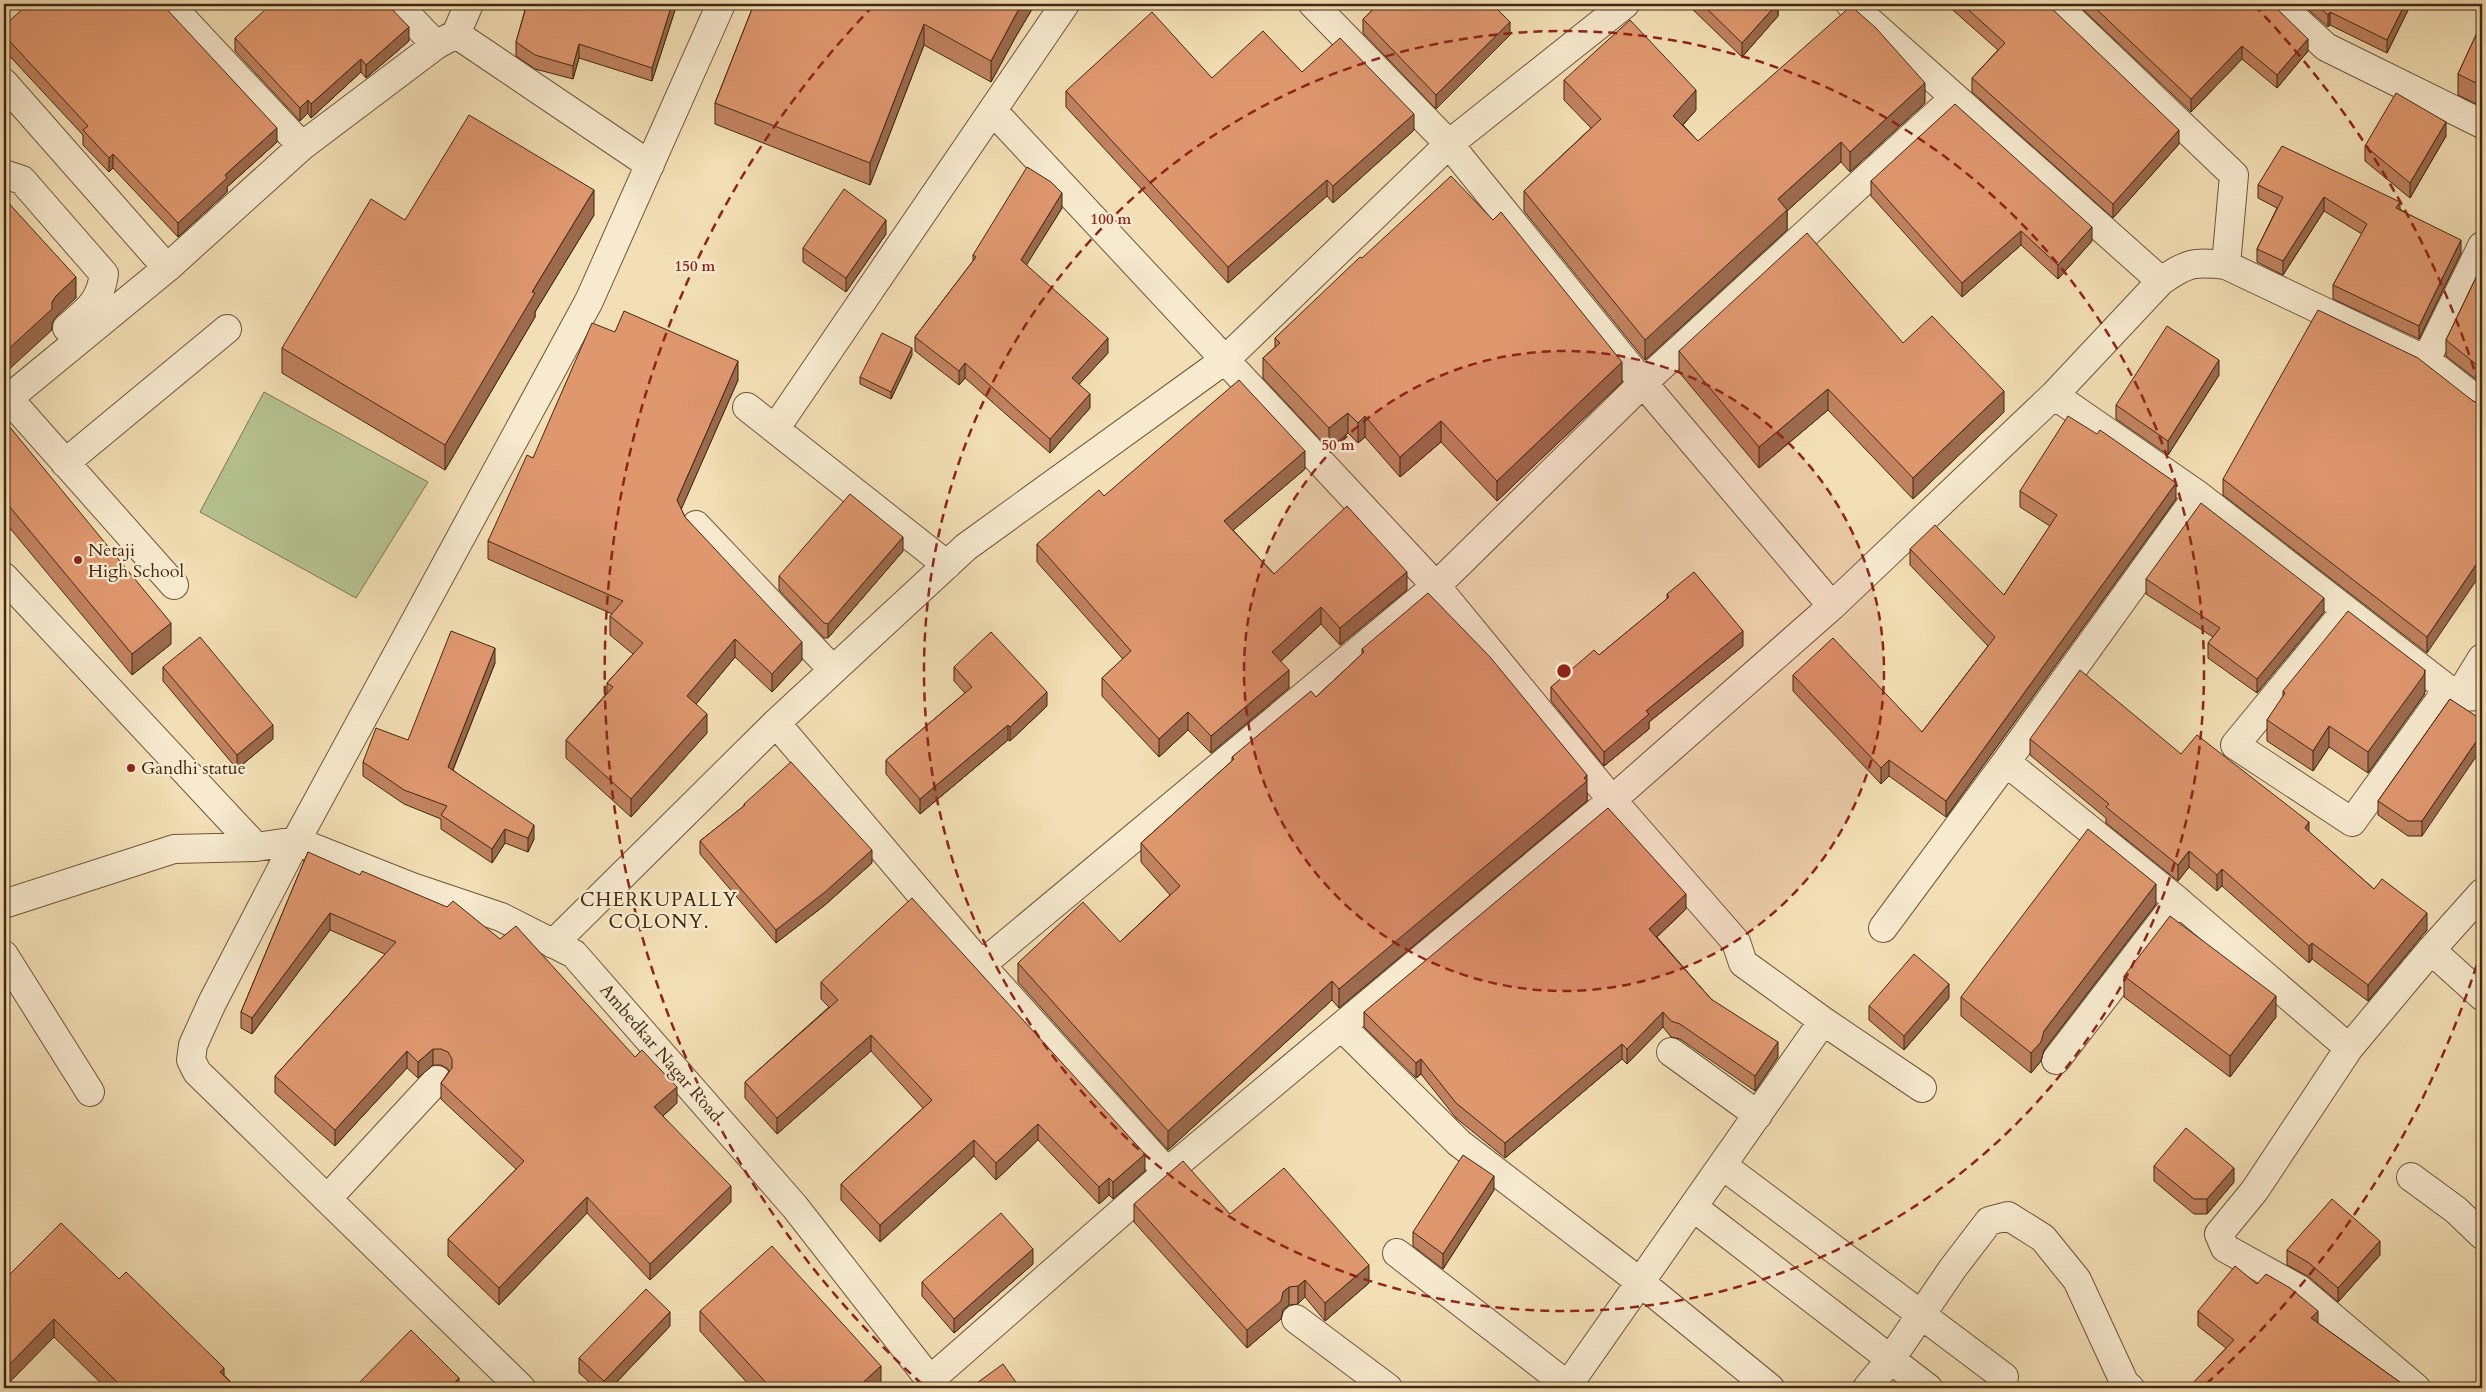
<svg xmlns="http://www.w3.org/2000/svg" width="2486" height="1392" font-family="Cardo,serif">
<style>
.green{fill:#b6c391;stroke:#7c7650}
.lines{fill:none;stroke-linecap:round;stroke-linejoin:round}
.street-casing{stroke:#6e5639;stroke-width:30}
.street{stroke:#f7eacf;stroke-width:28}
.wall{fill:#c0825f;stroke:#422910}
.shaded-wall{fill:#9c6a4d;stroke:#422910}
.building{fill:#df976e;stroke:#422910}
.ring{fill:none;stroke:#8f2418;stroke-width:2.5;stroke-dasharray:9 6}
.poi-dot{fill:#8f2418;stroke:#f7eacf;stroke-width:2}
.labels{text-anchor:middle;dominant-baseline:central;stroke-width:4.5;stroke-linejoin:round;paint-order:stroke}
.poi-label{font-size:18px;fill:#422910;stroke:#f7eacf;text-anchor:start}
.street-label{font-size:18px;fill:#422910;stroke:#f7eacf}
.neighbourhood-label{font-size:19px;letter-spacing:1px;fill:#422910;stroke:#f7eacf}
.centre{fill:#8f2418;stroke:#f7eacf;stroke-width:2.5}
.ring-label{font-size:15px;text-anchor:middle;font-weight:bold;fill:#8f2418;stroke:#f7eacf;stroke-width:4.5;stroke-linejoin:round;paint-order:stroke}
</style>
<rect width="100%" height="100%" fill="#f3dfb5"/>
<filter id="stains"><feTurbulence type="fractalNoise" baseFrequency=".004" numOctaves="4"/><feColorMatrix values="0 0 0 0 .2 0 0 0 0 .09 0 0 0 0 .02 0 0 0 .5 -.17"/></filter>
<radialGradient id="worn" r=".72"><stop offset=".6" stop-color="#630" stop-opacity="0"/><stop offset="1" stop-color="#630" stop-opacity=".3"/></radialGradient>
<path class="green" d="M264,392L428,482L356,598L200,512Z"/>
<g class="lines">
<g class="street-casing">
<path id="street" d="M169,4L302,146
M397,4L436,45
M1313,4L1449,144L1643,383L1832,606
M1850,4L2161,281C2187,263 2194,261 2226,265L2426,360L2482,404
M2055,4L2234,175L2226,265
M2279,4L2326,47L2482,124
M456,34L650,165
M4,83L167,268
M993,111L1436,586L1612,800L1736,942L1743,963L1823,1021L1566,1388
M4,174L22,180L104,274C100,303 87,310 67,328
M2426,360L2482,246
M2054,395L2198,495L2458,697L2482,696
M9,399L174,585
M4,402L167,268L302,146L436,45L456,34L469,4
M747,407L947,565
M775,429L1065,4
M65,463L227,329
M696,525L833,670
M4,577L256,847
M2346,610L2235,745L2352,822L2448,689
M2458,697L2482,658
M776,723L981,965L1167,1172
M2006,762L2178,901L2349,1048
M4,904L174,849L256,847L296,841L412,887L501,917L574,954L795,1207L930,1380L932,1388
M1883,928L2006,762L2198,495
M553,944L776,723L966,547L1226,359L1449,144L1625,4
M2431,950L2482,996
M4,955L90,1092
M981,965L1436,586L1643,383L1954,98
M1823,1021L1922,1088
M1342,1027L1459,1143L1640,1282L1770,1388
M1671,1052L1758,1115
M2056,1060L2178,901
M1722,1165L2004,1377
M2411,1177L2456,1210L2482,1235
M327,1199L437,1080
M1693,1207L1928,1388
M1397,1253L1571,1388
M1296,1319L1388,1388
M930,1380L1167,1172L1612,800L1832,606L2054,395L2161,281
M521,1388L197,1072L191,1060L193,1045L212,1003L296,841L589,301L721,4
M1867,1388L1890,1360L1953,1268L1989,1221L2008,1216L2043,1238L2077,1280L2125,1384L2130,1388
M2416,1388L2299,1289L2225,1248L2219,1234L2255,1190L2349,1048L2431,950L2482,893"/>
</g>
<use href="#street" class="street"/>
</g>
<path class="wall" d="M518,4H677L652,81L579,58L573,79L535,69L516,56V42L525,10L518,8Z
M754,4H1035L1015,38L991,82L924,45L870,185L715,124V103Z
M1377,4H1492L1510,35L1436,109L1363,33V19L1378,5Z
M1687,4H1778V16L1742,57Z
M1946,4H2047L2179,144L2113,218L1972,92V78L1998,50Z
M2077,4H2272L2308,51L2277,88L2242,59L2191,112Z
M2302,4H2411L2387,53L2330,25L2328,27Z
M2482,22V107L2458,95V74Z
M4,26L277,142L227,187V192L178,237L113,168L109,172L83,145V135L4,50Z
M235,38L409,41L366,78L361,72L311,118L308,113L300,121L235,51Z
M1302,72L1414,130L1333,203L1327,196L1228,283L1066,107V91L1212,78Z
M1564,80L1696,110L1683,125L1698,141L1925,103L1850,172L1841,162L1787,211V230L1645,360L1524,211V191L1591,128L1564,100Z
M2446,136L2410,198L2365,161V146Z
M1871,181L2092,241L2058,279L2021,245L1962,297L1871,196Z
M2258,185L2400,209L2461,253L2419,339L2333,299V285L2362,234L2324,211L2283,275L2257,262V249L2277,208L2258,198Z
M1062,208L1026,265L1108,353L1079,384L1090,408L1050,453L965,378L959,385L915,351V337L973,261V255Z
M594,215L535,312V317L445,470L282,373V348L405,220Z
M886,234L846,292L803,262V248Z
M1362,258L1622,382L1497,501L1441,442L1400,477L1365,437L1358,443L1348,433L1329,449L1263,378V358L1275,347V338Z
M2482,265V384L2446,356V340Z
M615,332L738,380L681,509L685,517L802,660L772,692L735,657L696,704L707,733L631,817L566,758V740L607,693V683L633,654L610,635V616L612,614L488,559V541L533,458Z
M1903,343L2004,412L1913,499L1828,410L1759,468L1679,372V351Z
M912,355L891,399L860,384V377Z
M2219,375L2168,455L2116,419V405Z
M2473,401L2480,404L2427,653L2223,495V479Z
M4,420L171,644L132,675L4,521Z
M1305,469L1233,530L1274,574L1407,590L1340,645L1321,624L1281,661L1289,688L1211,753L1188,730L1159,757L1102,696V678L1123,659L1037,562V544L1104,496Z
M2020,491L2176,499L1946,817L1889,776L1881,784L1793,691V675L1922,732L1988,646L1910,565V549L2004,595L2050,526L2020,507Z
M903,551L828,638H824L779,590V576Z
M2146,579L2324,612L2257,693L2208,658V643L2213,637L2146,594Z
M1667,594L1743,646L1649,722V729L1604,766L1551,701V687L1599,655L1667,599Z
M1362,649L1587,794V801L1339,1008L1332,1000L1168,1150L1018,982V963L1120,942L1170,895L1141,862V843L1232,761V757L1316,697L1362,654Z
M495,663L453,770L534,839L528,852L505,843L492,863L441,829V819L404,804L363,776V762L408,740Z
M163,667L273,739L237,769L163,681Z
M954,667L1047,706L1010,741L1008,740L920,814L886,774V760L965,693L954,681Z
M2283,691H2425L2424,695L2368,773L2329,747L2313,771L2267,741V720L2283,697Z
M2450,699L2422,836H2408L2378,815V801Z
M2030,739L2181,754L2309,832L2374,889L2427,930L2368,1001L2312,959L2309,963L2222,886L2217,891L2189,867L2178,881L2106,823V818L2030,755Z
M744,804L872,863L825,905L776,943L700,854V841L744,806Z
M308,852L677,1103L663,1116L731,1202L650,1280L587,1213L499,1305L448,1256V1239L516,1169L441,1099V1083L449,1071L448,1069L441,1065H433L418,1078L407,1068L335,1146L275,1093V1076L385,954L330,930L252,1034L241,1028V1012Z
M2156,904L2044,1050L2041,1061L2031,1073L1961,1016V997Z
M1686,909L1657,937L1711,999L1778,1057L1755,1091L1680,1039L1671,1037L1663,1027L1627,1064L1622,1059L1505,1158L1456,1118L1421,1074L1416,1078L1364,1027V1012Z
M2124,976L2276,1017L2230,1077L2124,997Z
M821,982L1145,1171L1113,1199L1109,1195L1099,1204L1038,1140L996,1180L974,1156L880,1242L841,1200V1184L923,1108L871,1051L777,1134L745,1098V1082L829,1007L821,999Z
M1949,998L1904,1050L1869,1020V1006Z
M2154,1166L2234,1182L2207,1214H2194L2154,1181Z
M1494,1190L1443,1269L1413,1246V1232Z
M1134,1204L1230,1214L1369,1283L1325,1321L1305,1297L1298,1304L1289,1305L1283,1310L1281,1319L1247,1348L1134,1222Z
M2287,1250L2380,1255L2338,1302L2309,1277L2287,1265Z
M1033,1264L954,1333L922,1296V1282Z
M119,1279L224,1375L237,1388H106L54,1337L4,1280Z
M2257,1284L2318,1323L2408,1388H2189L2226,1348L2198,1326V1311Z
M700,1311L881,1386L879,1388H752L700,1331Z
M670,1326L611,1388H596L579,1373V1358Z"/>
<path class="shaded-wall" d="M672,4H677L652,81V68Z
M1022,4H1035L1015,38L991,82V61L1015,16Z
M1777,4H1778V16L1742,57V43Z
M2405,4H2411L2387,53V40Z
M2330,12V25L2328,27V15Z
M1510,22V35L1436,109V95Z
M924,24V45L870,185V163Z
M409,27V41L366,78V65Z
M2308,39V51L2277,88V75Z
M579,44V58L573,79V66Z
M2242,46V59L2191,112V99Z
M361,59V72L311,118V104Z
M1925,83V103L1850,172V152Z
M1696,90V110L1673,136V116Z
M308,100V113L300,121V108Z
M1414,114V130L1333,203V186Z
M2446,122V136L2410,198V183Z
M277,128V142L227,187V192L178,237V223L225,175Z
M2179,130V144L2113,218V204Z
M1841,142V162L1787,211V230L1645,360V340L1778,199Z
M113,154V168L109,172V158Z
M1327,180V196L1228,283V267Z
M594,190V215L535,312V317L445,470V445L532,292Z
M1062,193V208L1021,274V260Z
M2324,197V211L2283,275V261Z
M2400,202V216L2396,208Z
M886,220V234L846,292V278Z
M2092,227V241L2058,279V265Z
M2021,231V245L1962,297V283Z
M2461,240V253L2419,339V326Z
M76,277V298L56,317L52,323V330L4,374V353L52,302L56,296Z
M1108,338V353L1072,392V378Z
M912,348V355L891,399V392Z
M2219,360V375L2168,455V441Z
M738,361V380L677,519V500Z
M1622,362V382L1497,501V481Z
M965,363V378L959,385V371Z
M1828,389V410L1759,468V447Z
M2004,391V412L1913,499V478Z
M1090,394V408L1050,453V439Z
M1348,413V433L1329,449V428Z
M1365,416V437L1358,443V423Z
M1441,421V442L1400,477V457Z
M1305,451V469L1224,538V521Z
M2176,483V499L1946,817V801Z
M903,537V551L828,638V624Z
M2482,556V572L2427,653V637Z
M1407,572V590L1340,645V628Z
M2324,598V612L2257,693V679Z
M1321,607V624L1272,669V652Z
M171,623V644L132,675V654Z
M1743,631V646L1649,722V729L1604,766V752L1646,711Z
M735,639V657L687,715V696Z
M802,642V660L772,692V674Z
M495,648V663L448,782V767Z
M1289,670V688L1211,753V736Z
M2425,670V691L2424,695L2368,773V752Z
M1047,692V706L1010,741V727Z
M1188,712V730L1159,757V739Z
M707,714V733L631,817V799Z
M273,725V739L237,769V755Z
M1008,725V740L920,814V799Z
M2329,726V747L2313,771V751Z
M2482,733V748L2422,836V821Z
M1889,760V776L1881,784V768Z
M1587,775V801L1339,1008V989Z
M2309,822V839L2305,828Z
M534,825V839L528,852V838Z
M505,829V843L492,863V849Z
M872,850V863L825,905L776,943V930Z
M2189,851V867L2178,881V865Z
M2222,869V886L2217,891V875Z
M2156,884V904L2044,1050L2041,1061L2031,1073V1053L2044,1031Z
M1686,894V909L1649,944V929Z
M330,913V930L252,1034V1018Z
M2427,913V930L2368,1001V985Z
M2312,943V959L2309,963V946Z
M1332,981V1000L1168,1150V1131Z
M1949,984V998L1904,1050V1036Z
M2276,996V1017L2230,1077V1056Z
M1663,1012V1027L1627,1064V1049Z
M871,1035V1051L777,1134V1118Z
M1778,1042V1057L1755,1091V1076Z
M1622,1044V1059L1505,1158V1143Z
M433,1049V1065L418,1078V1062Z
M407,1051V1068L335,1146V1130Z
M1421,1059V1074L1416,1078V1063Z
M677,1087V1103L654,1124V1107Z
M1038,1124V1140L996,1180V1163Z
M974,1140V1156L880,1242V1225Z
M1145,1154V1171L1113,1199V1182Z
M2234,1168V1182L2207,1214V1199Z
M1494,1176V1190L1443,1269V1254Z
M1109,1178V1195L1099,1204V1187Z
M731,1186V1202L650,1280V1264Z
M587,1197V1213L499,1305V1288Z
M2380,1241V1255L2338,1302V1288Z
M1033,1249V1264L954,1333V1319Z
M1369,1265V1283L1325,1321V1303Z
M1305,1280V1297L1298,1304V1286Z
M1289,1287V1305L1283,1310L1281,1319L1247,1348V1330L1283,1292Z
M2318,1311V1325L2311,1318Z
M670,1312V1326L611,1388H604V1381Z
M54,1319V1337L4,1388V1370Z
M881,1366V1386L879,1388H857Z
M224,1368V1386L220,1372Z
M459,1378V1388H449Z"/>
<path class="building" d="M28,4H162L277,128L225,175L227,178L178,223L113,154L109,158L83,130L88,126L4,35V26Z
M271,4H387L409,27L366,65L361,59L311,104L308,100L300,108L235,38Z
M527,4H672L652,68L579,44L573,66L535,55L516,42Z
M754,4H1022L1015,16L991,61L924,24L870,163L715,103Z
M1379,4H1492L1510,22L1436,95L1363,19Z
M1702,4H1777L1742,43Z
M1962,4H2047L2179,130L2113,204L1972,78L2005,43Z
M2091,4H2272L2308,39L2277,75L2242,46L2191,99Z
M2316,4H2405L2387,40L2330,12L2328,15Z
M1851,6L1876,28L1925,83L1850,152L1841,142L1778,199L1787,210L1645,340L1524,191L1601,119L1564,80L1630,20L1696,90L1673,116L1698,141Z
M1152,12L1212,78L1263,31L1302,72L1340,38L1414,114L1333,186L1327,180L1228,267L1066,91Z
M2482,22V86L2458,74Z
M2396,93L2446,122L2410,183L2365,146Z
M1955,104L2092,227L2058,265L2021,231L1962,283L1871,181Z
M469,115L594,190L532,292L535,293L445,445L282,348L371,199L405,220Z
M2282,146L2400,202L2396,208L2461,240L2419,326L2333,285L2367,224L2324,197L2283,261L2257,249L2283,197L2258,185Z
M1027,167L1051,182L1062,193L1021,260L1108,338L1072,378L1090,394L1050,439L965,363L959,371L915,337L976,257L973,255Z
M1451,176L1493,220L1501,212L1622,362L1497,481L1441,421L1400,457L1365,416L1358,423L1348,413L1329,428L1263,358L1280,343L1275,338L1360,257L1362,258Z
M844,189L886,220L846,278L803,248Z
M4,198L76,277L56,296L52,302V309L4,353Z
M1807,233L1903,343L1932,316L2004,391L1913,478L1828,389L1759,447L1679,351Z
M2482,265V369L2446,340Z
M2318,310L2418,358L2473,401L2480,404L2482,403V556L2427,637L2223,479Z
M624,311L738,361L677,500L685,517L802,642L772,674L735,639L687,696L707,714L631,799L566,740L613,687L607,683L643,643L610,616L623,601L488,541L527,455L533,458L592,323L615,332Z
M2167,326L2219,360L2168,441L2116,405Z
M882,333L912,348L891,392L860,377Z
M1239,380L1305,451L1224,521L1274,574L1347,506L1407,572L1340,628L1321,607L1272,652L1289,670L1211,736L1188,712L1159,739L1102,678L1131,651L1037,544L1099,490L1104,496Z
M2068,416L2097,434L2100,430L2176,483L1946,801L1889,760L1881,768L1793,675L1833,638L1922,732L1995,637L1910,549L1935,525L2004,595L2057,515L2020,491Z
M4,420L171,623L132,654L4,500Z
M850,494L903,537L828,624L824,623L779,576Z
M2201,503L2324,598L2257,679L2208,643L2220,628L2146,579Z
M1694,572L1743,631L1646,711L1649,714L1604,752L1551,687L1594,650L1599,655L1669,597L1667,594Z
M1428,593L1490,657L1587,775L1584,778L1587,781L1339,989L1332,981L1168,1131L1018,963L1083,902L1120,942L1180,886L1141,843L1234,759L1232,757L1311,691L1316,697L1364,652L1362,649Z
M2348,611L2425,670L2424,675L2368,752L2329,726L2313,751L2267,720L2285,693L2283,691Z
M451,631L495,648L448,767L534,825L528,838L505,829L492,849L441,815L447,806L404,790L363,762L376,728L408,740Z
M991,632L1047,692L1010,727L1008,725L920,799L886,760L972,687L954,667Z
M200,637L273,725L237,755L163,667Z
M2080,670L2181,754L2197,735L2309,822L2305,828L2374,889L2382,879L2427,913L2368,985L2312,943L2309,946L2222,869L2217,875L2189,851L2178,865L2106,807L2109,804L2030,739Z
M2450,699L2482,720V733L2422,821H2408L2378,801Z
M791,762L872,850L825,892L776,930L700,841L745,805L744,804Z
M1608,808L1686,894L1649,929L1711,999L1778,1042L1755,1076L1680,1024L1671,1021L1663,1012L1627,1049L1622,1044L1505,1143L1456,1103L1421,1059L1416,1063L1364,1012Z
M2088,829L2156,884L2044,1031L2041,1042L2031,1053L1961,997Z
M308,852L360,875L362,871L447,907L453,901L500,939L516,926L635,1057L642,1050L677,1087L654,1107L731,1186L650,1264L587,1197L499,1288L448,1239L524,1161L441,1083L452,1068V1059L448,1052L441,1049H433L418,1062L407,1051L335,1130L275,1076L396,942L330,913L252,1018L241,1012Z
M912,898L1145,1154L1113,1182L1109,1178L1099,1187L1038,1124L996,1163L974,1140L880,1225L841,1184L932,1100L871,1035L777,1118L745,1082L838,1000L821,982Z
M2170,916L2276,996L2230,1056L2124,976Z
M1914,954L1949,984L1904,1036L1869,1006Z
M2186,1128L2234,1168L2207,1199H2194L2154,1166Z
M1463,1155L1494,1176L1443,1254L1413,1232Z
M1183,1161L1230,1214L1284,1168L1369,1265L1325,1303L1305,1280L1298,1286L1289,1287L1283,1292L1281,1301L1247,1330L1134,1204Z
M2332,1199L2380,1241L2338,1288L2309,1263L2287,1250Z
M1001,1213L1033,1249L954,1319L922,1282Z
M61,1223L119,1279L126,1272L224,1368L220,1372L237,1388H123L54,1319L4,1370V1280Z
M772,1246L881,1366L857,1388H771L700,1311Z
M2235,1266L2257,1284L2266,1274L2290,1288L2318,1311L2311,1318L2408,1388H2190L2189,1387L2234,1340L2198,1311Z
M646,1289L670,1312L604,1381L579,1358Z
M411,1330L459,1378L449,1388H354Z
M1003,1364L1020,1388H970Z"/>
<circle cx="1564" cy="671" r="320" fill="#8f2418" fill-opacity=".12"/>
<g class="ring">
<circle cx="1564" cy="671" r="320"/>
<circle cx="1564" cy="671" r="640"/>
<path d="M2481 951A959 959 0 0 1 2206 1384M922 1384A959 959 0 0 1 874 5M2254 5A959 959 0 0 1 2481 391"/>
</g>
<g class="poi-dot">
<circle cx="78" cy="560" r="5"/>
<circle cx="131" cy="768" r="5"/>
</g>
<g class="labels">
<g class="poi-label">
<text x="88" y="550">Netaji<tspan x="88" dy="21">High School</tspan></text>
<text x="141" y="768">Gandhi statue</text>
</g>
<g class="street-label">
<text transform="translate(661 1053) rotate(49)">Ambedkar Nagar Road</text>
</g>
<g class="neighbourhood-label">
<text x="659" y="900">CHERKUPALLY<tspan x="659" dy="22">COLONY.</tspan></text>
</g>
</g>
<circle cx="1564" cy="671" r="8" class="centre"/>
<g class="ring-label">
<text x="1111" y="224">100 m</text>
<text x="695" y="271">150 m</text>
<text x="1338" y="450">50 m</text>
</g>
<rect width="2486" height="1392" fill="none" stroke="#f3dfb5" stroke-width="20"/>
<rect x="5" y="5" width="2476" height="1382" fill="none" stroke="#422910" stroke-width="2.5"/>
<rect x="10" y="10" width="2466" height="1372" fill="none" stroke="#422910"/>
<rect width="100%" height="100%" filter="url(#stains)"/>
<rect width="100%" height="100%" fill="url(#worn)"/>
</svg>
